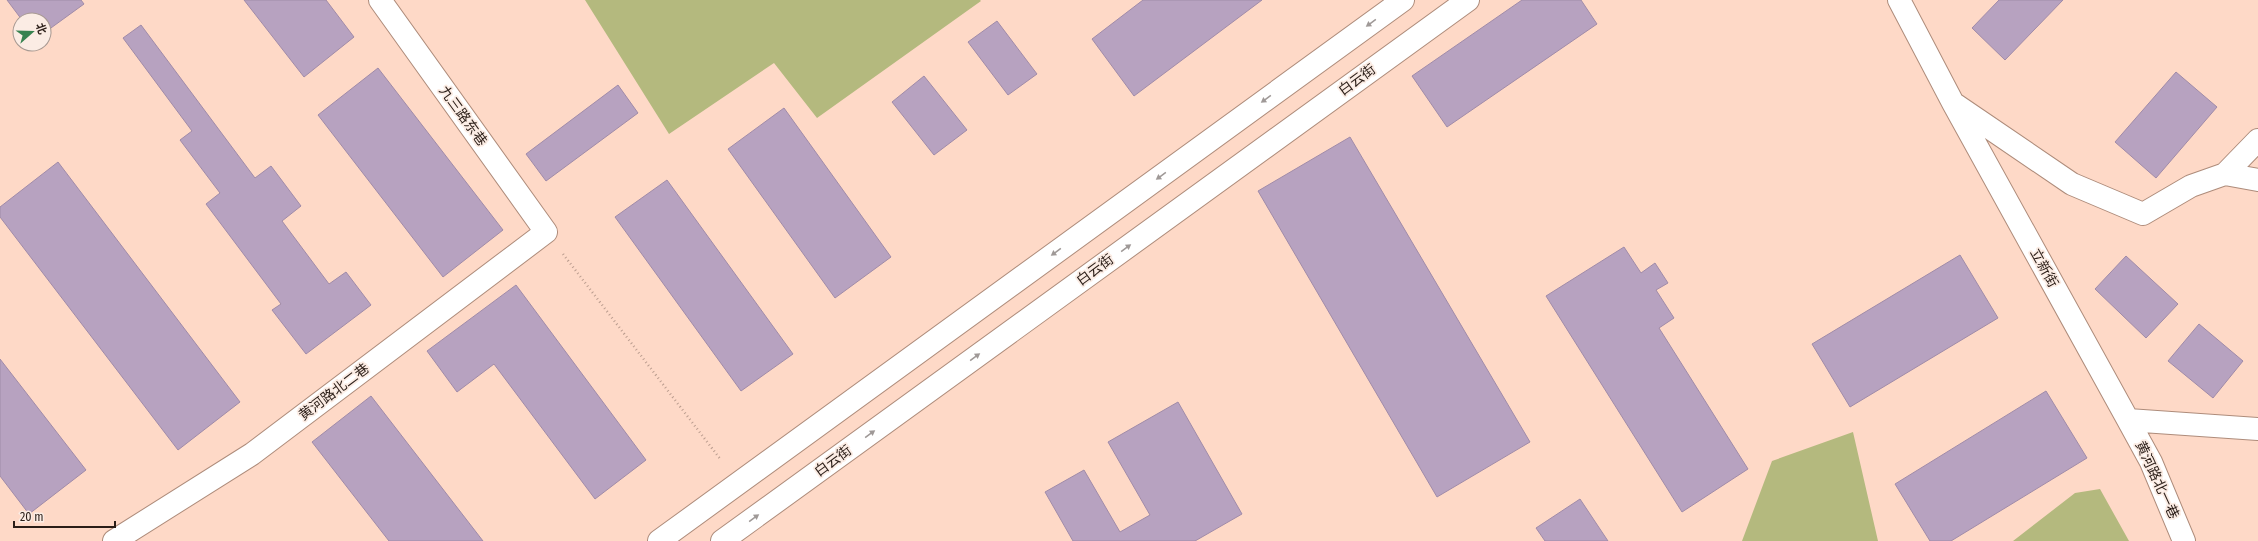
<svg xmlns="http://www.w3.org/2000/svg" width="2258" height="541" font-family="'Fira Sans Condensed','Noto Sans SC',sans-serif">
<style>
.green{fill:#b4b97e}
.building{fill:#b7a2c0;stroke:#a08ba8}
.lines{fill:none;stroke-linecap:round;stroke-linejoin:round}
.minor-casing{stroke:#ae8c7b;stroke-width:24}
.secondary-casing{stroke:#ae8c7b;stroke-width:24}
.path{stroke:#bb9d8f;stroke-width:2.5;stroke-dasharray:1 3;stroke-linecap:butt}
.minor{stroke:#fff;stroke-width:22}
.secondary{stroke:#fff;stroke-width:22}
.oneway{fill:#9f9997}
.labels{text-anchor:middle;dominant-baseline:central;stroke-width:3.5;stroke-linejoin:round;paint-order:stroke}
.street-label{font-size:14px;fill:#2a1d17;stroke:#fbece4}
</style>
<rect width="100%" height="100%" fill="#fed9c7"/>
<path class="green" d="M585,0H980L981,1L817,118L774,63L669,134Z
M1853,432L1878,541H1742L1772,461Z
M2100,489L2129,541H2013L2075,493Z"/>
<path class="building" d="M7,0H81L84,4L44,33V20H22Z
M244,0H326L354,37L304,77Z
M1143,0H1262L1134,96L1092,39Z
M1522,0H1581L1597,24L1447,127L1412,76Z
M1999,0H2063L2005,60L1972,28Z
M997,21L1037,74L1008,95L968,42Z
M141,25L255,178L271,166L301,206L282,221L329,284L346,272L371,305L306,354L272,310L281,304L206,204L220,193L180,140L192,131L123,38Z
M378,68L503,230L443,277L318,115Z
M2176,72L2217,107L2156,178L2115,142Z
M924,76L967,130L934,155L892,102Z
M618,85L638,113L546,181L526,154Z
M784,108L891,257L835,298L728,149Z
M1350,137L1530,442L1437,497L1258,191Z
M58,162L240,402L178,450L0,217V207Z
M667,180L793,354L741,391L615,217Z
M1624,247L1641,273L1655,263L1668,283L1656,290L1674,318L1659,328L1748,469L1682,512L1546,296Z
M1960,255L1998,318L1850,407L1812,344Z
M2126,256L2178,304L2146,338L2095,289Z
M516,285L646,460L595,499L494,364L457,392L427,351Z
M2199,324L2243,361L2213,398L2168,361Z
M0,359L86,470L29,514L0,476Z
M2046,391L2087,458L1951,541H1930L1895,484Z
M371,396L483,541H389L312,442Z
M1178,402L1242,514L1195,541H1073L1045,492L1084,470L1120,532L1150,515L1108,442Z
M1580,499L1608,541H1545L1536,528Z"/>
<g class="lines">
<g class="minor-casing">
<path id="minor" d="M1899,0L1953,103L2128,420L2258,429
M1956,105L2072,184L2143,214L2191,186L2225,174L2258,140
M2225,174L2258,180
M2128,420L2151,462L2184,541
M114,541L252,454L546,232L380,0"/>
</g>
<g class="secondary-casing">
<path id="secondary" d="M659,541L1403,0
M722,541L1468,0"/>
</g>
<path class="path" d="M563,254L721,460"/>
<use href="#minor" class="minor"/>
<use href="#secondary" class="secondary"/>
</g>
<defs><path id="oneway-solid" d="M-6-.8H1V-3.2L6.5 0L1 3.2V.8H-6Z"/></defs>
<g class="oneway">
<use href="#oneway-solid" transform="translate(1371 23) rotate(144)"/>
<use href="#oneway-solid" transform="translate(1266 99) rotate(144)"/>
<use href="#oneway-solid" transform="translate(1161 176) rotate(144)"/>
<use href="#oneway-solid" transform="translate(1126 248) rotate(-36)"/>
<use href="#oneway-solid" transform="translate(1056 252) rotate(144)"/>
<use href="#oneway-solid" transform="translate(975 357) rotate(-36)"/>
<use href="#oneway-solid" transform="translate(870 434) rotate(-36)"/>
<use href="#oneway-solid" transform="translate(754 518) rotate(-36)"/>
</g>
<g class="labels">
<g class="street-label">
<text transform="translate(1357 80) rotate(-36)">白云街</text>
<text transform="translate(463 116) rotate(54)">九三路东巷</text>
<text transform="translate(2044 268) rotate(61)">立新街</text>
<text transform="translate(1095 270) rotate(-36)">白云街</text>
<text transform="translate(334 392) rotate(-37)">黄河路北二巷</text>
<text transform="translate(833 461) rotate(-36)">白云街</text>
<text transform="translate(2157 480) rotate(65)">黄河路北一巷</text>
</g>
</g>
<g transform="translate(32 32) rotate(70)"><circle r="19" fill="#fbece4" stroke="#a79992"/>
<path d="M0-3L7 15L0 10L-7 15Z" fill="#378250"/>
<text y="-6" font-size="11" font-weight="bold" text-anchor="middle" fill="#2a1d17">北</text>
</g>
<path d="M14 521v6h101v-6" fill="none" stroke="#2a1d17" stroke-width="2"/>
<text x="20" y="521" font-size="12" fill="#2a1d17" stroke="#fbece4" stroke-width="3" paint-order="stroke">20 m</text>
</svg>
